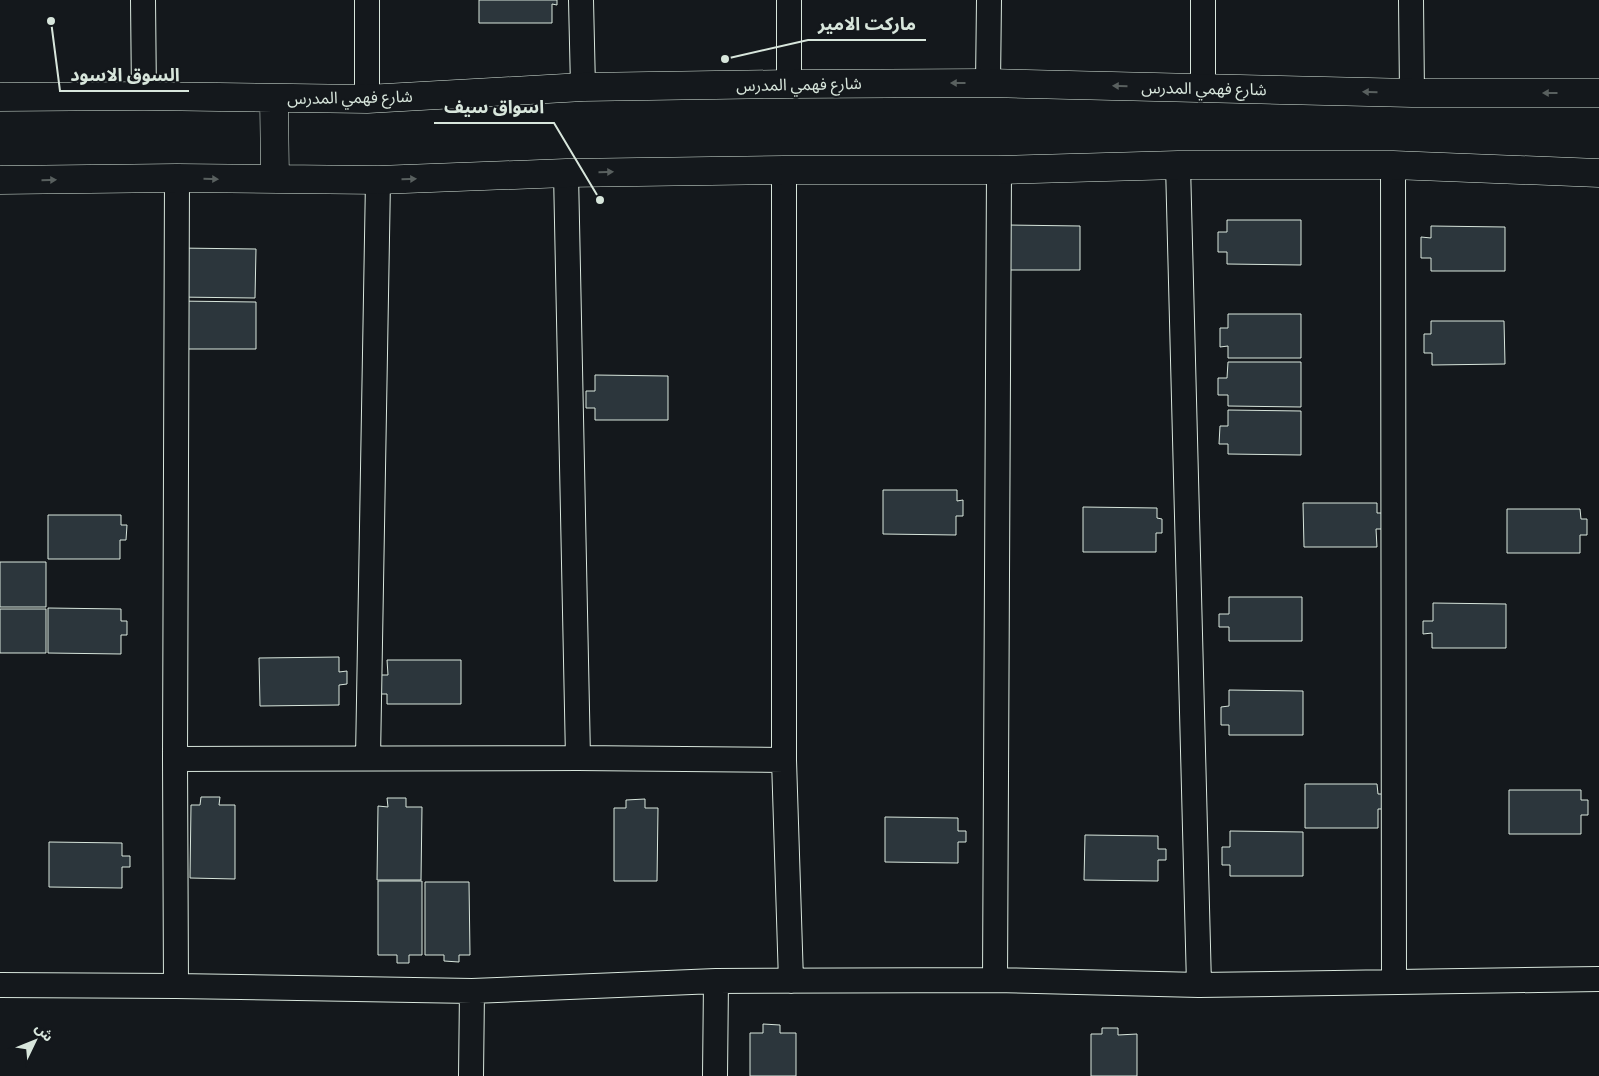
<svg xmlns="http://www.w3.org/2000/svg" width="1599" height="1076" font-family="Merriweather,'Noto Sans Arabic',serif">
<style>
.building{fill:#2c363c;stroke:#d8e6dc}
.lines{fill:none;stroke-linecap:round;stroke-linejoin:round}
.minor-casing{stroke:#d8e6dc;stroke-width:26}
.tertiary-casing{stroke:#d8e6dc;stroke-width:29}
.minor{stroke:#14181c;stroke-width:24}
.tertiary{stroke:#14181c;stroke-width:28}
.oneway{fill:#59605f}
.labels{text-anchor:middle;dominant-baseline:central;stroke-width:4;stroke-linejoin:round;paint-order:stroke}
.street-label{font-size:16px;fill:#d8e6dc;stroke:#14181c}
.leader{fill:none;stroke:#d8e6dc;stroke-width:2}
.callout-dot{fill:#d8e6dc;stroke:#14181c;stroke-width:2}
.callout-label{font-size:18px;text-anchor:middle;font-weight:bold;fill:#d8e6dc;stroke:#14181c;stroke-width:4;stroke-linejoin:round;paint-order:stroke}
</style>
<rect width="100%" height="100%" fill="#14181c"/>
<path class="building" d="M479,0H557V5L552,4V23H479Z
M1227,220H1301V265L1227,264V252H1218V232H1227Z
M1007,225L1080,226V270H1007Z
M1431,226L1505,227V271H1431V258H1421V237L1431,238Z
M177,248L256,249L255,298L176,297Z
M176,301L256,302V349H177Z
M1228,314H1301V358H1228V346L1220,347V328H1228Z
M1431,321H1504L1505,364L1432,365V353H1424V334H1431Z
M1228,362H1301V407L1228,406V395H1218V378H1227Z
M595,375L668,376V420H595V408H586V391H595Z
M1228,410L1301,411V455L1228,454V444H1219L1220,426H1228Z
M883,490H957V501L963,500V516H956V535L883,534Z
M1303,503H1377V513H1383V529H1376L1377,547H1304Z
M1083,507L1157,508V518L1162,519V533H1156V552H1083Z
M1507,509H1580L1581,519H1587V535H1580V553H1507Z
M48,515H121V525H127L126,540H120V559H48Z
M0,562H46V607H0Z
M1229,597H1302V641H1229V627H1219V614H1229Z
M1433,603L1506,604V648H1432V633L1423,634V621H1433Z
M48,608L121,609V621H127V635H121V654L48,653Z
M0,609H46V653H0Z
M339,657V672L347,671V684L339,685V705L260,706L259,658Z
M387,660H461V704H387V694H380L379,675H388Z
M1229,690L1303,691V735H1229V725H1221V707L1229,706Z
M1305,784H1377L1378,794H1384L1385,809H1378V828H1305Z
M1509,790H1581V800H1588V815H1581V834H1509Z
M201,797H220L219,805H235V879L190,878L191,805H200Z
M387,798H406V807H422L421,880H377L378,806L388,807Z
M645,799V808H658L657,881H614V808H626V800Z
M885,817L958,818V831H966V842H958V863L885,862Z
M1230,831L1303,832V876H1230V865H1222V847H1230Z
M1085,835L1158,836V849H1166V860H1158V881L1084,880Z
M49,842L122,843V856H130V867H122V888L49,887Z
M378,881H422V955H409V963H397V955H378Z
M425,882H469L470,955H459V962L444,961V955H425Z
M763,1024L780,1025V1033H796V1076H750V1033H763Z
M1102,1028H1118V1035L1137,1034V1076H1091V1034H1102Z"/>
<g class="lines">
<g class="minor-casing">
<path id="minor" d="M143,0L144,96
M367,0V99
M581,0L583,87
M789,0V84
M1411,0L1412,93
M988,83L989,0
M1203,88V0
M1178,165L1199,985
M1393,165L1394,981
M784,170V760L791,981
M566,173L578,758
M368,758L378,180
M175,759L578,758L784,760
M995,980L999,170
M0,985L176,986L472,991L716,981L995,980L1199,985L1599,979
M176,986L175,759L177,178
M471,1076L472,991
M715,1076L716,981"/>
</g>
<g class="tertiary-casing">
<path id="tertiary" d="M0,97L144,96L367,99L583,87L789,84L988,83L1412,93H1599
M274,98L275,179
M0,180L177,178L378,180L566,173L784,170H999L1178,165H1393L1599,173"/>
</g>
<use href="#minor" class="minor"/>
<use href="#tertiary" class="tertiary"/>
</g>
<defs><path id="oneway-solid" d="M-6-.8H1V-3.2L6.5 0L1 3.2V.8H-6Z" transform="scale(1.25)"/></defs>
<g class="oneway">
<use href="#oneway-solid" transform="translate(958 83) rotate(180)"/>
<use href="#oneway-solid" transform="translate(1120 86) rotate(-179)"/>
<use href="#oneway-solid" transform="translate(1370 92) rotate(-179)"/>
<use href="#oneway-solid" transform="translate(1550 93) rotate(-180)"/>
<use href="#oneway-solid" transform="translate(606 172) rotate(-1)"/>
<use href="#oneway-solid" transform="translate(211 179) rotate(1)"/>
<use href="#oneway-solid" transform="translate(409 179) rotate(-2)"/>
<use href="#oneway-solid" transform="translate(49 180) rotate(-1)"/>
</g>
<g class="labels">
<g class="street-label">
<text transform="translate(799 84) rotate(-1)">شارع فهمي المدرس</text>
<text transform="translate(1204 88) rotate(1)">شارع فهمي المدرس</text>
<text transform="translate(350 97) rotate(-1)">شارع فهمي المدرس</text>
</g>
</g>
<path class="leader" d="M725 59L808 40H926M51 21L60 91H189M600 200L554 123H434"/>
<g class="callout-dot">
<circle cx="725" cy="59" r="5"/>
<circle cx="51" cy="21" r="5"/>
<circle cx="600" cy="200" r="5"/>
</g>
<g class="callout-label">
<text x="867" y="30">ماركت الامير</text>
<text x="125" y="81">السوق الاسود</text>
<text x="494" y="113">اسواق سيف</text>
</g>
<g transform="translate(35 1041) rotate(47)" stroke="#14181c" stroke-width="4" paint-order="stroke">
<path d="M0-4L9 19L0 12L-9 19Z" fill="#d8e6dc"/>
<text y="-8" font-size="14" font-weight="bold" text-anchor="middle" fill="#d8e6dc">ش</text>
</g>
</svg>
